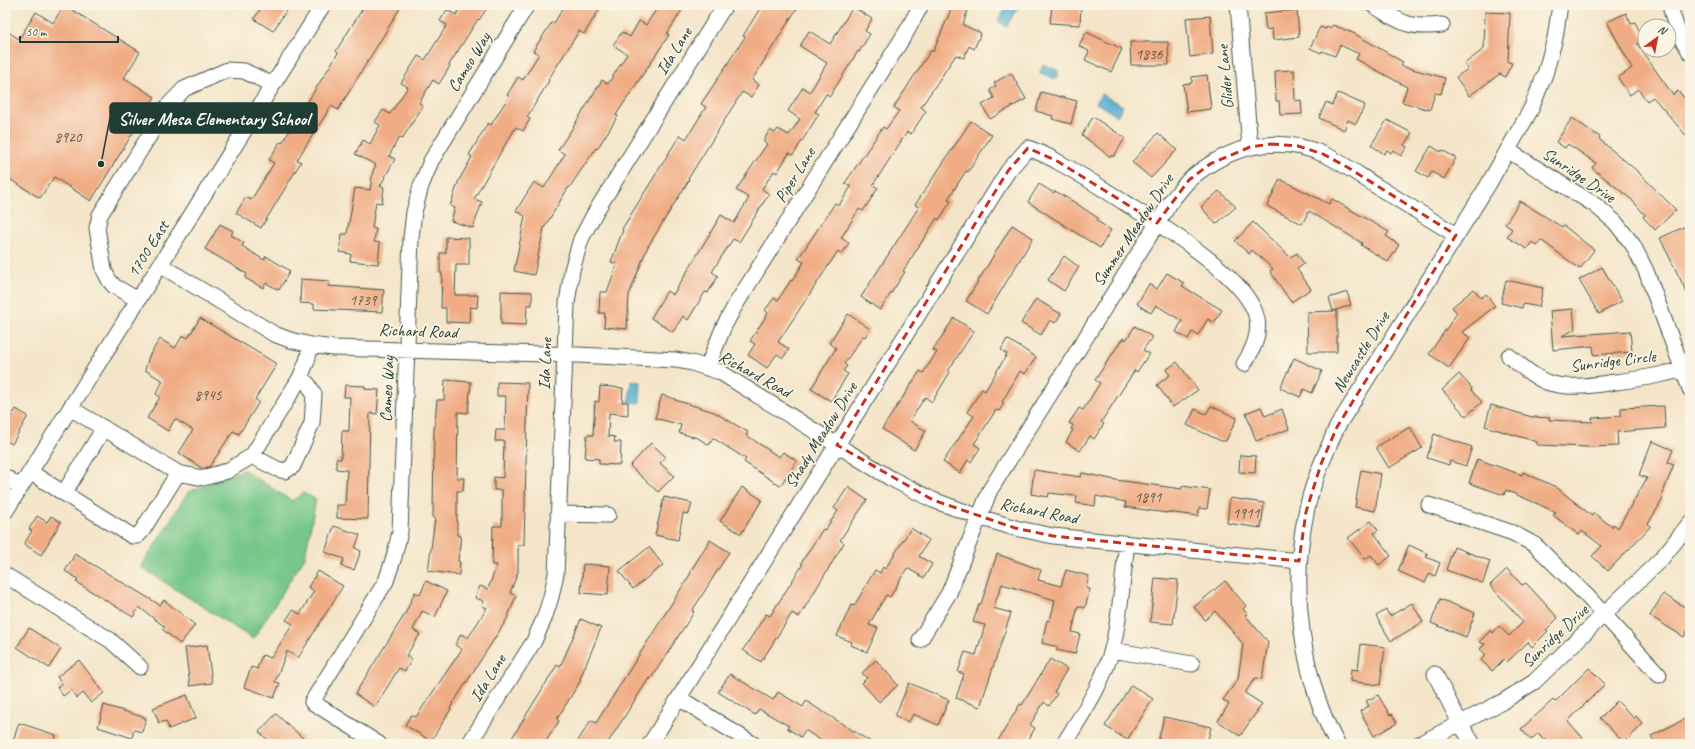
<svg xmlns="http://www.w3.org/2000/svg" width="1695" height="749" font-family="Caveat,sans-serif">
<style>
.green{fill:#76c789;stroke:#4a825e}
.water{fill:#55aed2;stroke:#3a7683}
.building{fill:#f0ac84}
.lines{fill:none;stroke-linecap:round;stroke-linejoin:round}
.minor-casing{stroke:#3f564a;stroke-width:17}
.minor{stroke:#fff;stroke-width:15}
.marked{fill:none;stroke:#c8321e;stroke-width:3;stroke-dasharray:8 5;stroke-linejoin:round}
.labels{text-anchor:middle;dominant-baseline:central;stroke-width:3.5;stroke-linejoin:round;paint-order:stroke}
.number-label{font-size:15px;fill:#535948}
.street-label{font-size:17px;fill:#1f3d34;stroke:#fcf5e5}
.leader{fill:none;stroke:#1f3d34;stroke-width:1.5}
.callout-dot{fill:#1f3d34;stroke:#fcf5e5;stroke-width:1.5}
.callout{fill:#1f3d34;stroke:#1f3d34;stroke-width:1.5}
.callout-label{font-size:18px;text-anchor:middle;font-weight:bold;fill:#fff}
</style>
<rect width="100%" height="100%" fill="#fcf5e5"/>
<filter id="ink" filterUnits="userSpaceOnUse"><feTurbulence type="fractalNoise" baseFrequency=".025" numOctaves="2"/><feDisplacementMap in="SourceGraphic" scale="8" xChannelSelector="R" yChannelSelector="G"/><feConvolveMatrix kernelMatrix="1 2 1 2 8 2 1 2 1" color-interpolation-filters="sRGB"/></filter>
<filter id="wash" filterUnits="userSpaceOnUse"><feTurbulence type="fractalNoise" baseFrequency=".012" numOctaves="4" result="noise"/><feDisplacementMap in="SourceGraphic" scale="16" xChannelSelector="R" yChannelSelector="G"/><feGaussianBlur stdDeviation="0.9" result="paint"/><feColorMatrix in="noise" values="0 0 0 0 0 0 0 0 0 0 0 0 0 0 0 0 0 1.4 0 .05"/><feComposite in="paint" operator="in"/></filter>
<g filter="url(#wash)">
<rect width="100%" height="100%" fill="#f4e5c9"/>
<path class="green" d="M244,470L292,501L303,493L316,499L305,557L253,639L141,567L188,492Z"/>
<path class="water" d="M1008,5L1019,6L1006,27L998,21Z
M1043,64L1059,71L1056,79L1040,73Z
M1101,94L1123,106L1117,116L1096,103Z
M631,381L641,382L640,403L629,402Z"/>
<g id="blocks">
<path class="building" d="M64,5L140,52L124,78L155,97L91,201L54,177L40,198L5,176V30L19,39L36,12L53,23Z
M263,5H290L273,31L254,19Z
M365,5H402L338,110L331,106L297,160L301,162L261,228L236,213L246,197L251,200L258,189L274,163L269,160L280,142L282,143L338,53L336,51Z
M462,5H489L479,20L478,19L449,65L450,66L439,84L433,80L419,103L423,106L402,139L399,137L389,156L395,159L380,186L384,187L382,203L376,202L372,228L376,229L374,242L380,243L378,264L350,261L351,254L340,252L342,234H347L355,188L370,190L373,171L376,165L355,154L363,140L370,144L380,125L375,122L383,110L390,114L408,87L401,83L418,56L425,60L447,25L440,21L447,10L456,15Z
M565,5H602L584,34L579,31L548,80L549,81L527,117L530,119L523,131L516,127L499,155L474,199L482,202L473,228L451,221L455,208L450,206L459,180L472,157L469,155L488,123L491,125L509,96L507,95L518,77L523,80L539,54L533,51L552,22L554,23Z
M659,5H685L667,34L669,35L616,115L618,116L597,149L596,148L569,188H568L544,228L534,275L514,271L525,216L516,211L534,182L544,188L565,154L558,150L570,132L602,80L608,84L627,54L613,45L622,32L630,37L639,21L646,25Z
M762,5H799L752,80L759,85L751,97L742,92L688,179L689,180L647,248L629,295L627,329L604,327L605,313H599L600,292H607L617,264L611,262L623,230L622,229L680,135L686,139L706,107L701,104L745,37L743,36Z
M953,5H969L963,25L981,33L974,49L969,46L964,58L956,55L921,107L926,111L911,134L907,132L873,185L878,188L863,211L859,209L841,238L849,243L842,254L838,251L778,342L789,349L783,358L777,354L767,368L748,355L755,344L750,341L768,313L765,310L774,298L778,300L791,280L792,281L804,262L798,259L835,203L839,205L851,187L845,183L883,127L886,129L899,111L894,107L931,50L933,52Z
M1052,5H1081L1080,25L1050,23Z
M853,7L872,19L865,31L870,34L859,52L858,51L830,96L826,94L815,112L819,114L793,155L789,153L777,173L774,171L762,189L769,194L739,242L733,239L725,251L712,272L718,276L708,293L705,292L688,320L683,316L673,332L651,318L667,291L673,295L721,215L734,223L749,198L736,190L767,144L763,141L770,130L775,133L778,129L789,135L800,119L788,111L803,87L810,92L827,63L800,46L809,31L830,44Z
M1297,10L1299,37L1273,40L1272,29L1266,30L1264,13Z
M1485,12L1510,13L1508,62L1512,63L1505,77L1500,74L1469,96L1456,77L1468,69L1464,64L1484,49Z
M1626,13L1631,24L1635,22L1644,41L1637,44L1673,95L1678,91L1690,104V140L1653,97L1647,101L1638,89L1630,95L1618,78L1632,68L1607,22Z
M1210,16L1213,54L1190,57L1186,18Z
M1333,25L1353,33L1403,62L1401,66L1445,78L1441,94L1435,93L1430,110L1402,102L1407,87L1356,59L1359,54L1340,45L1335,56L1322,51L1321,53L1310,48L1320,27L1326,29L1327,26L1330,28Z
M1086,32L1122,49L1111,72L1085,60L1089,51L1079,46Z
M1130,42H1168L1169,65H1131Z
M1294,70L1295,101L1301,100L1302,114L1280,115L1279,101H1276L1275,71Z
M1011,73L1026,99L990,119L982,105L994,98L990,90L996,86L994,83Z
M1207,75L1211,109L1187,112L1183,84L1192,83V77Z
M1041,92L1077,101L1071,124L1052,119L1053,116L1036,111Z
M1338,93L1365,105L1356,124L1348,120L1344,130L1319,118L1326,102L1332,105Z
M1093,117L1125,138L1114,156H1109L1082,135Z
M1572,118L1600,137L1599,139L1637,171L1676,210L1655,230L1643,217L1645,215L1631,199L1592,168L1596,163L1568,144L1565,148L1556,142Z
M1387,120L1412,133L1404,145L1407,147L1401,156L1393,150L1391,153L1387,150L1384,154L1371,145Z
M971,121L992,135L968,172L966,171L948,199L951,201L939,220L937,218L903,271L905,272L880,310L861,297L919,207L915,205Z
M1158,133L1177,150L1151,178L1132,162Z
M1431,146L1441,152L1442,150L1456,158L1444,179L1432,172L1428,178L1416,171Z
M1280,179L1329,204L1332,199L1389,232L1386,236L1399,245L1388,262L1361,245L1362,243L1309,211L1302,224L1267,206Z
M1039,184L1054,193L1055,191L1074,202L1098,218L1097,221L1111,230L1100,248L1028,202Z
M1219,191L1236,207L1216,224L1201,207Z
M1520,201L1562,227L1563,225L1594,250L1580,269L1541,240L1537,246L1532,242L1527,249L1507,237L1512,229L1505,224Z
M1253,222L1290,257L1297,253L1304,264L1297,269L1311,289L1291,302L1270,271L1273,269L1252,250L1249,254L1235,241Z
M220,224L233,231L231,235L244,243L242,246L264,260L266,256L290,271L279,290L266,283L263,288L245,278L247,274L205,249Z
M1012,225L1033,238L987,314L966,301Z
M1684,227L1690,239V299L1660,238Z
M446,237L469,238V265H456L455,295H478L477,308L470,307L469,323L446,322V308H441L442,273H440V253H446Z
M1064,256L1079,267L1064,291L1048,280Z
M1602,267L1622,301L1599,314L1579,280Z
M1167,273L1184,283L1182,286L1222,310L1214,323L1208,319L1198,335L1192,332L1188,339L1176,332L1182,321L1156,305L1151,313L1137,304L1149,284L1157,289Z
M301,279L329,281L328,286L384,290L382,312L314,309V304L300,303Z
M1506,280L1543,288L1539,307L1523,304L1522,308L1501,303Z
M1474,289L1481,298L1486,294L1495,306L1462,332L1470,338L1449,368L1429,354L1457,313L1452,307Z
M501,291L532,292V305H527L526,325L501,324Z
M1347,292L1351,305L1333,311L1329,298Z
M1036,299L1061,314L1055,323L1050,320L1041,335L1021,323Z
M1573,309L1575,329L1562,336L1630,331L1632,352L1594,355L1593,346L1553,350L1550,311Z
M1337,311V352H1308L1307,312Z
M848,314L870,329L865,337L863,336L844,364L847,366L843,371L848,374L831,401L811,389L836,348L829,343Z
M200,318L277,364L255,399L259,402L239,434L233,431L210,466L203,469L179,453L193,430L175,419L168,431L147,418L160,397L156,394L163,381L145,370L149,356L160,339L175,348L183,335L188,338Z
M954,318L974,331L948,371L950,372L932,402L925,397L910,421L926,431L914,450L882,429L920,371L923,373L937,352L933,350Z
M1135,326L1152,337L1143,350L1149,354L1137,372L1135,370L1101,422L1104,424L1094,439L1090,436L1080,451L1066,442L1073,430L1071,429L1073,425L1069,423L1079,408L1083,410L1100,383L1095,380L1123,338L1126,340Z
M1007,339L1036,357L1025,374L1020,371L1002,402L1004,403L999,411L996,410L974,444L980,448L971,462L968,460L960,473L943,462L974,416L967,412L982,389L985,391L1007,354L1001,350Z
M1294,358L1322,371L1312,393L1304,389L1300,397L1280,388Z
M1177,362L1198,390L1173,407L1157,385L1170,375L1166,370Z
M1459,374L1472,388L1471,390L1482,402L1466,416L1442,390Z
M445,380L471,382L468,413L458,412L457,478H464L463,491H457V535L461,536L458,561L460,562L459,575L428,571L435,518H433L434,430L437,400H444Z
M497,382L528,383L524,545H518V572L510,593L516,596L507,619L450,708L451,709L431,741L405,725L411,715L416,717L462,649L455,645L461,634L468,638L487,608L482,606L484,601L475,598L480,586L488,589L497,565H492L493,526H502V490H494V477L503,478L504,441H495L496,430H505L506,396H497Z
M345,385L365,386V389L379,390L377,414L370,413L368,519L337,518V505H345L347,470L336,469V459H341L342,431H349L350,397H344Z
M600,386L623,388L622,402H628V415L609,413L608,436L615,437L614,442H621L620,465L599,464V459L585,458L587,435H593L595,401L599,402Z
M662,395L675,399V400L714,412L748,432L746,435L779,457L783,452L797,461L780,486L744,462L746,459L713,438L709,445L698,438L679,433L681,425L655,418Z
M1491,405L1532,417L1550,418L1549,420L1593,422L1592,418L1621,416V408L1664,406L1665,428L1617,432L1618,446L1588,447L1537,445V442L1485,426Z
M1211,406L1237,418L1226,441H1221L1187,425L1195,409L1206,414Z
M1261,407L1265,416L1282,409L1289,429L1256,441L1246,413Z
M16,409L28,416L12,444L5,440V413L11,417Z
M1410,427L1422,448L1389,468L1376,447Z
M1434,434L1472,447L1466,466L1450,461L1449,465L1427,458Z
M1652,441L1673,450L1668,462L1674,464L1661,498L1663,499L1648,524L1651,526L1608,571L1592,556L1602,546L1582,531L1579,535L1553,515L1556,512L1506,490L1504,495L1469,483L1477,459L1522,475L1523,472L1556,487L1592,516L1594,513L1612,527L1614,524L1618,528L1647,478L1639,475Z
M651,443L666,457L660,463L674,476L658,492L630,466Z
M1240,455L1256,456L1255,473L1239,472Z
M1034,470L1081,477L1082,473L1116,480L1182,489V486L1210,490L1207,509L1199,508L1198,516L1167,512V513L1125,507L1126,502L1096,496L1095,506L1076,503L1077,496L1049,493L1048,497L1031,494Z
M1361,470L1381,474L1375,511L1355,507Z
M742,487L762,500L741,534L720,521Z
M848,487L867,500L840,540L844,543L799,617L792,613L761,662L743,650L766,614L770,616L803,564L801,563L823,529L825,530L838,511L834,508Z
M664,497L692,503L689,514L683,513L678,540L655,535Z
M1230,498L1264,503L1261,528L1227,523Z
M37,516L47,522L51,516L61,522L41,555L24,544L32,531L29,529Z
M1371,521L1378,530L1374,533L1391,556L1379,565L1371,555L1365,559L1348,538Z
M334,526L360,535L355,548L361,551L354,570L341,566L344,559L325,552Z
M911,528L929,540L919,556L932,564L924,578L907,568L890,597L886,595L869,625L878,628L867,652L851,645L852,642L837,636L851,605L854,606L875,570L880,573L883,567L885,569Z
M710,540L729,552L699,600L692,611L694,612L650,680L649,678L607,744H576L591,720L596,723L691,573L690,572Z
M1409,545L1428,554L1426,557L1440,563L1435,576L1430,573L1425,583L1398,571Z
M649,547L663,565L633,589L619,571Z
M1454,547L1490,561L1483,583L1446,570Z
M75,554L160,605L164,600L195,625L180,644L162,629L165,627L139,607L133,617L76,582L78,579L65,571Z
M997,554L1041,570L1038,580L1061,586L1066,570L1089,576L1086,588L1090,589L1085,608L1078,606L1072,632L1080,634L1075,654L1056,650L1058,647L1042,643L1047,620L1050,621L1055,600L1002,584L993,608L1011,613L980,707L956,698L964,674L958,672L965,652L976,655L985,625L973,622L979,604H981Z
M583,564L610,566L608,595L581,593Z
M1507,569L1522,585L1526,583L1558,618L1546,630L1548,631L1532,647L1528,642L1507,662L1504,659L1492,671L1481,660L1486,655L1480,649L1485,644L1479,642L1491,630L1493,633L1499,626L1509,636L1523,622L1490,585Z
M318,571L343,586L298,658L287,651L275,682L280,683L274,698L244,687L251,667L257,669L262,655L271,658L293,624L286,620L293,610L300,614L314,591L308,587Z
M1155,578L1178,580L1173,624L1150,622Z
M426,581L447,591L435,617L422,611L413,630L420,634L406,656L412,659L405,671L399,668L375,707L355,694L405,614L415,592L420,595Z
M1225,581L1246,606L1243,609L1247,614L1245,615L1268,642L1262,679L1255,678L1245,693L1262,704L1240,736L1218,721L1229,704L1223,700L1238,679L1243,644L1215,611L1205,620L1194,607Z
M1663,594L1690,610V626L1684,637L1650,616Z
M1440,599L1475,613L1466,637L1431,623Z
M1412,603L1423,622L1391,641L1376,616L1386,610L1390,616Z
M581,619L601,628L580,679L581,680L557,719L559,721L544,744H522L512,738L557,665L560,667Z
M29,628L61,649L49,668L17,647Z
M1361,644L1385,647L1380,685L1350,681L1351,669L1358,670Z
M207,645L212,683L190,686L185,648Z
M1050,659L1067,669L1054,692L1057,694L1049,706L1044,702L1030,725L1035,728L1026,744H996L1020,704L1022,705Z
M79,660L104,693L91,703L83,693L77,698L71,690L63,696L57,687L62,684L57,677Z
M876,660L898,685L879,702L862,683L867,678L862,673Z
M1589,668L1605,684L1568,721L1588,744H1549L1538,733L1531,740L1521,729L1553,700L1555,702Z
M730,674L773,700L778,692L803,707L806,701L874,744H827L805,730L801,737L787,728L789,726L759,709L755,715L718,692Z
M909,683L949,700L938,725L913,714L909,722L895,716Z
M1131,685L1153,699L1127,740L1105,726Z
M187,695L196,718L169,729L166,721L159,723L153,708Z
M1378,695L1390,715L1392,714L1397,723L1374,736L1360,711L1369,706L1366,701Z
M1617,701L1634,718L1636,716L1643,724L1624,743L1600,718Z
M104,705L146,718L142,732L134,730L132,738L98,727Z
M276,714L303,738L297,744H273L259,732Z
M1164,717L1211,727L1207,744H1166L1158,742Z
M1687,718L1690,725V744H1655L1651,736Z
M19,723L56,735L54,744H12Z"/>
</g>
</g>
<g filter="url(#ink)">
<use href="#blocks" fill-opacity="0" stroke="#3f564a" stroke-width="1"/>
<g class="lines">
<g class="minor-casing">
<path id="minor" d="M1238,5L1250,147
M1373,5C1400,22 1408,29 1442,25
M1670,5C1673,23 1680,37 1690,52
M1509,151L1595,205L1615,222L1633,245L1646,271L1690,389
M160,265L274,334L290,340L311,345L333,348L578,355L676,360L692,363L720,372L890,478L933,500L979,517L1015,528L1053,536L1299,561
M138,300L114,286L109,280L104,270L97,228L100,215L167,107L184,89L227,70L244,71L273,85
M1509,356C1520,365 1532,376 1546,382C1570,390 1593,385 1616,382C1639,379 1661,376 1683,369
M707,368L724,326L736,304L907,31L921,5
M300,378L307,361L311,345
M70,408L178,473
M30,472L132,536H137L142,531L178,473L203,478L227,471L252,456L277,469L285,471L293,466L312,423L314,394L308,384L300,378L252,456
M5,477L21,487
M64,493L104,428
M1429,505L1513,533L1535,545L1587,596L1659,675
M5,512L323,5
M558,514L608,515
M5,575L110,640L140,667
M920,640L949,593L990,490L1172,200C1178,193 1184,185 1190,179C1229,146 1275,134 1323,154C1342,162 1360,176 1378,187C1404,203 1430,219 1456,235
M1112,650L1192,664
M1435,674L1460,723L1473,744
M679,698L753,744
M379,744L312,702L386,581L394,557L400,532L411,238L414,212L421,186L431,161L527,5
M469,744L534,641L544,619L551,597L556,574L557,551L567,303L572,270L581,239L596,211L725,5
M650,744L1008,171L1028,148C1038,152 1049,156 1058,162C1081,174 1103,189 1125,203C1160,225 1249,277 1257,319C1260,336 1252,351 1244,364
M1064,744C1082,714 1103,684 1112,649C1121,615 1122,579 1127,544
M1337,744C1301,675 1290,589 1306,513C1312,483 1325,455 1337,427L1488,185L1531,109L1545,74L1555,38L1560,5
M1419,744L1502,702L1534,682L1662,558L1690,523"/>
</g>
<use href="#minor" class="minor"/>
</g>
</g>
<path class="marked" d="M1271,144L1298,146L1323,154L1347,167L1456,235L1337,427L1321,464L1306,512L1299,561L1053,536L1015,528L933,500L837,445L1008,171L1028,148L1057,161L1157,223L1189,180L1210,164L1250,147Z"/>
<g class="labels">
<g class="number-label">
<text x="1149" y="54">1836</text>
<text x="68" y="137">8920</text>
<text x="363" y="300">1739</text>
<text x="208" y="395">8945</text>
<text x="1148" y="497">1891</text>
<text x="1246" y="513">1911</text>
</g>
<g class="street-label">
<text transform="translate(674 51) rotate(-58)">Ida Lane</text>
<text transform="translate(469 62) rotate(-58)">Cameo Way</text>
<text transform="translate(1225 77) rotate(-95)">Glider Lane</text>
<text transform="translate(795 175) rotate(-58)">Piper Lane</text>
<text transform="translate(1579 175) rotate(34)">Sunridge Drive</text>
<text transform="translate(1133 230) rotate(-56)">Summer Meadow Drive</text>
<text transform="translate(148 249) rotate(-58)">1700 East</text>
<text transform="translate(418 331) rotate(2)">Richard Road</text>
<text transform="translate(1361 352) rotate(-58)">Newcastle Drive</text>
<text transform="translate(1613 361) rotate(-7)">Sunridge Circle</text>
<text transform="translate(545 364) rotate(-88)">Ida Lane</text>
<text transform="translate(755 374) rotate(29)">Richard Road</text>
<text transform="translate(387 389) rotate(-88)">Cameo Way</text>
<text transform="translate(821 435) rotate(-58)">Shady Meadow Drive</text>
<text transform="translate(1039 511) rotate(11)">Richard Road</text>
<text transform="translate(1555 636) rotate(-43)">Sunridge Drive</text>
<text transform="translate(488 678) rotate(-58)">Ida Lane</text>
</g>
</g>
<path class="leader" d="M101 164L110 118"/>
<circle class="callout-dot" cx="101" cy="164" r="4"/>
<rect class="callout" x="110" y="103" width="207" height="30" rx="4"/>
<g class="callout-label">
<text x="214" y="125">Silver Mesa Elementary School</text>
</g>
<rect width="1695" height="749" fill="none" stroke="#fcf5e5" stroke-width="20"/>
<g transform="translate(1657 38) rotate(32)"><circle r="19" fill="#fcf5e5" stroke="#a4ab9e"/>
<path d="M0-3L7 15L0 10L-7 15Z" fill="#c8321e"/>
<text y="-6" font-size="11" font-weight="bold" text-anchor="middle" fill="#1f3d34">N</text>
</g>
<path d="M20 36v6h98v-6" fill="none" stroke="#1f3d34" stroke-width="2"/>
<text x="26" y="36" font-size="12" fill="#1f3d34" stroke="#fcf5e5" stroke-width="3" paint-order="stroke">50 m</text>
</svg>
